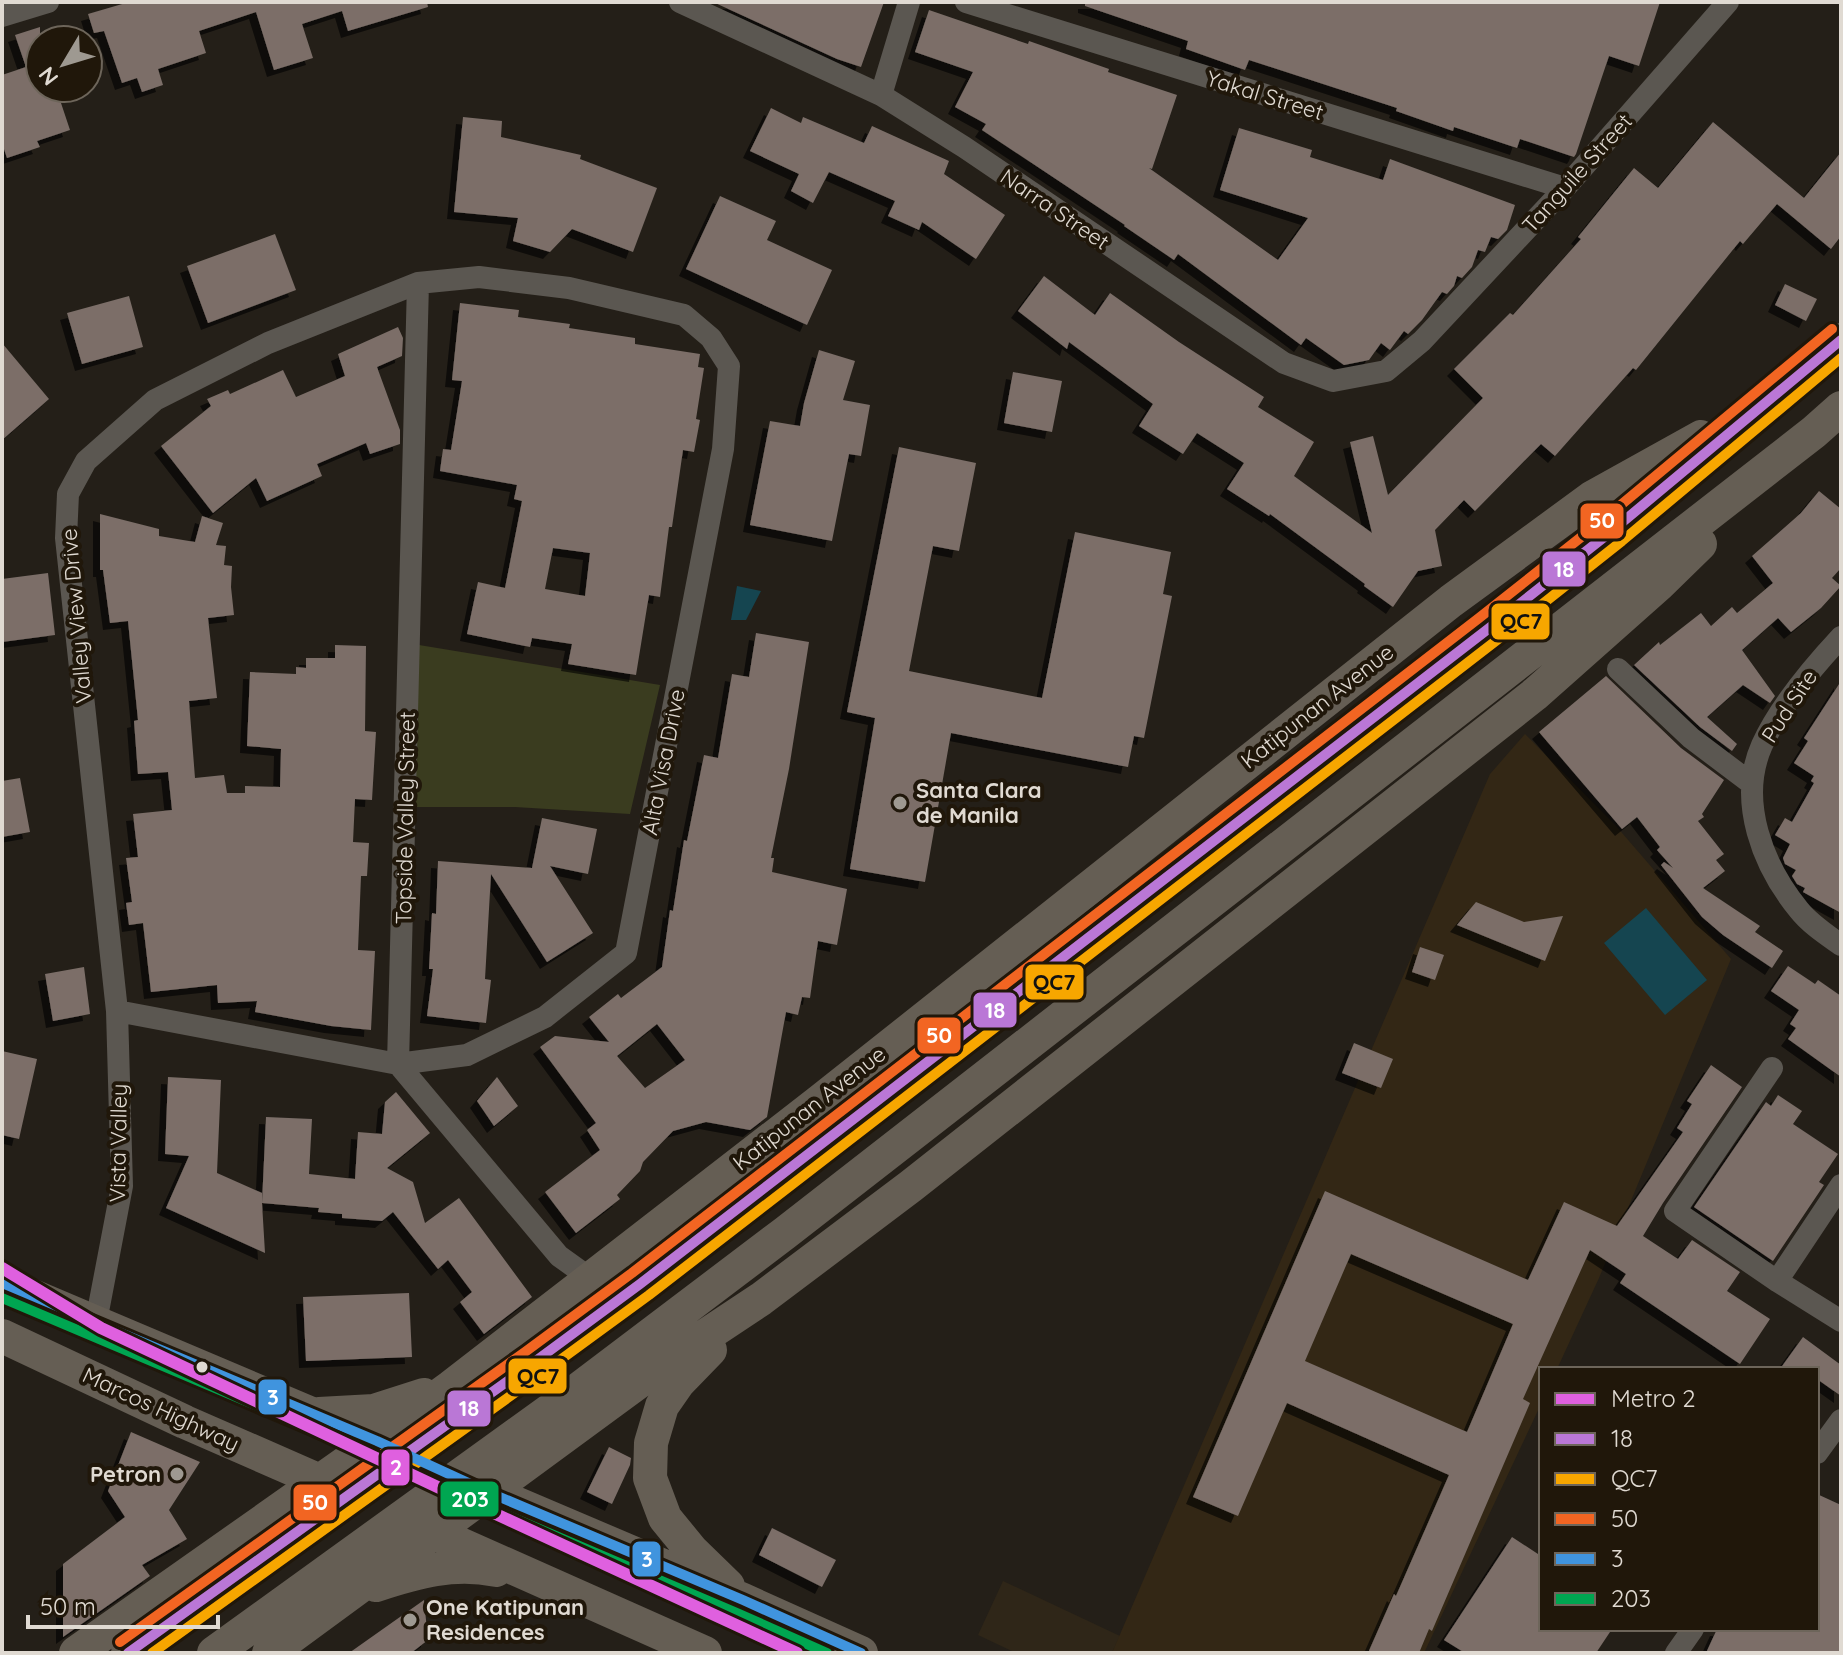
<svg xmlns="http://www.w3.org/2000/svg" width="1843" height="1655" font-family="Quicksand,sans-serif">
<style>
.commercial{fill:#2f2618}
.built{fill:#332715}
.green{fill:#3a3c1f}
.water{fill:#154550}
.building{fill:#7b6e68;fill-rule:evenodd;filter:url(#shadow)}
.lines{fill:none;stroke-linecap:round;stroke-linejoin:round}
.minor{stroke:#5b5751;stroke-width:22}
.primary{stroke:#655e54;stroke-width:34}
.bus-1-casing{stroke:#20170a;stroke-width:16}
.bus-2-casing{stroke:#20170a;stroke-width:16}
.bus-3-casing{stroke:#20170a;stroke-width:16}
.bus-4-casing{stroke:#20170a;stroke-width:16}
.bus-5-casing{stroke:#20170a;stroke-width:16}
.bus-1{stroke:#ba77d6;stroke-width:10}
.bus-2{stroke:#f7a600;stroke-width:10}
.bus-3{stroke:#f26522;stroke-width:10}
.bus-4{stroke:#4094de;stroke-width:10}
.bus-5{stroke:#00a651;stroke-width:10}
.metro-1-casing{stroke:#20170a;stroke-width:18}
.metro-1{stroke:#df60df;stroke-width:12}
.poi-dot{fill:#9e9991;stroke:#20170a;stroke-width:3}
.bus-dot{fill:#e0dad2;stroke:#20170a;stroke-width:3}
.labels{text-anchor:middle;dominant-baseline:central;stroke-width:8;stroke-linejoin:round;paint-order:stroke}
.street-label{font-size:22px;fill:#e0dad2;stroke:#20170a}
.poi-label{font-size:22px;font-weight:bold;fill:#e0dad2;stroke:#20170a;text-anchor:start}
.line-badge{stroke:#20170a;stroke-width:3}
.badge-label{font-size:22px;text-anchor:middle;font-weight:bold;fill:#fff}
.pale-badge-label{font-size:22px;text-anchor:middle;font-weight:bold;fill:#111}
</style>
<defs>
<filter id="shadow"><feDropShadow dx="-7" dy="7" stdDeviation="0" flood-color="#0009"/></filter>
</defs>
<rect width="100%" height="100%" fill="#241f18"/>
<path class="commercial" d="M1003,1581L1120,1636L1112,1653H1016L978,1635Z"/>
<path class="built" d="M1525,734L1616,826L1731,959L1599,1278L1557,1369H1541V1404L1424,1653H1112L1490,774Z"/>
<path class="green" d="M419,645L660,685L630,814L515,807H413Z"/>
<path class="water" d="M737,586L761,591L746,620H731Z
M1646,908L1707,980L1665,1015L1604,943Z"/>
<path class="building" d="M129,2H427L428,7L348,31L342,11L302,24L313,58L274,70L256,12L199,31L206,53L158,69L163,85L142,92L137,78L122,83L104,31L94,33L88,14Z
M713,2H884L861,67L837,59Z
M1085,2H1660L1639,66L1609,56L1576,154L1574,157L1520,139L1517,148L1454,127L1453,131L1396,111L1397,108L1249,60L1245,70L1186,49L1188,41L1085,6Z
M929,10L1028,44L1029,41L1109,69L1108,72L1177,95L1152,169L1149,168L1278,260L1308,218L1220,190L1239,128L1312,150L1310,157L1383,180L1390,159L1515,205L1507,230L1498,239L1491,237L1485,252L1478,250L1472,267L1462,278L1457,276L1454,286L1447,294L1442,292L1422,320L1408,334L1404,331L1390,350L1381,343L1369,360L1344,365L1306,338L1301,345L1178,254L1174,260L1124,226L1125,225L982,130L986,124L955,107L973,72L915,52Z
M40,27V88H56L70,130L37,141L40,147L7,158L2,143V75L26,67L15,35Z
M771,108L801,123L803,117L864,143L872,126L949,161L944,174L1005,215L976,259L922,222L919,230L888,216L895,201L829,172L813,203L791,191L799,174L750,151Z
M463,117L502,121L501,137L581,155L580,159L657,188L633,252L572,229L550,252L513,241L518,218L454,212Z
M1713,122L1804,198L1841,152V236L1831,249L1777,204L1743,244L1740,241L1636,370L1633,368L1555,456L1541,444L1475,511L1464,500L1435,530L1442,566L1418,571L1393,607L1364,586L1365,584L1270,514L1269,516L1227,489L1244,463L1197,433L1183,454L1139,426L1153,404L1069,342L1067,349L1018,311L1044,276L1095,315L1110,293L1179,342L1264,397L1258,407L1314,442L1294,476L1372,533L1350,442L1373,436L1388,495L1483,398L1454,369L1510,313L1513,315L1581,239L1578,237L1634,168L1658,188Z
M720,196L776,221L767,240L832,270L807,325L686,269Z
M275,234L296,290L208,323L187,266Z
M1785,284L1817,299L1806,321L1775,305Z
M129,296L143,347L82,364L67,313Z
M460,303L519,310L518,317L570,324L569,328L635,338V344L700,354L698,367L704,368L696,419L700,420L694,452L683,450L672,527H669L660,597L649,595L636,675L568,664L572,644L532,638L530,647L467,634L478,582L505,588L522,501L514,499L517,485L440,471L443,449L451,450L462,381L452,380ZM553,548L590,553L585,596L545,589Z
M398,327L403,338L402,356L377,367L400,430V444L370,454L366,443L317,464L322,476L267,501L256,478L213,513L161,446L211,406L207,399L228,390L230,394L283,370L296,397L345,376L338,354Z
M2,343L49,399L2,440Z
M819,350L855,361L843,400L870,405L861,456L849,454L832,541L750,525L770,421L800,426L804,403Z
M1013,372L1062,381L1052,432L1004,423Z
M899,447L976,463L959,551L933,546L909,671L1042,698L1075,532L1171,552L1163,594L1172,596L1144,738L1134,736L1128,767L951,733L925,882L850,869L875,718L847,712Z
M1819,491L1841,509V568L1832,578L1841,586L1821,608L1791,632L1778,618L1742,650L1775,696L1770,703L1743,685L1707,717L1737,744L1732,751L1700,727L1634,665L1659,642L1660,645L1701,613L1711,626L1732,607L1737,613L1773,583L1752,556L1801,513Z
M100,514L159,529V536L195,542L202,516L223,523L216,545L226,546L224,565L232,566L231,587L234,615L208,618L217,698L189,701L195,778L224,775L227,793H245V786L280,787L281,749L247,746L250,672L296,674V667L306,668V658H335V645L366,646L365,731L376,732L372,800L355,799L353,842L369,843L367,876H361L358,950L375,951L371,1030L331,1026L255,1012L257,1001L218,1003L217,985L151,992L143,923L129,925L126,903L132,902L126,858L138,857L133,814L172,810L168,772L138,774L134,721L138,720L128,621L110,623L103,570H100Z
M48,573L55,635L2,642V579Z
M756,633L809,642L789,769L771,858H774L772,872L847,889L837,945L818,941L810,998L802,997L798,1015L786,1012L767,1117L750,1130L706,1122L673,1131L643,1162L640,1171L617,1195L620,1199L576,1233L545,1192L600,1150L587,1130L596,1123L540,1047L555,1036L609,1042L589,1017L618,994L621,998L662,967L670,910L673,911L684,840L687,841L704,755L718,758L732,674L749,677ZM657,1024L685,1060L645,1088L617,1056Z
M1606,676L1681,748L1724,780L1702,814L1704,817L1698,821L1724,854L1716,860L1725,871L1703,888L1760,926L1755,932L1783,951L1772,968L1723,935L1702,917L1661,865L1664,862L1673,868L1657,850L1660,847L1637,817L1622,829L1539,732Z
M1841,681V913L1803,892L1805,888L1797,884L1792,876L1796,870L1785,864L1783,858L1790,844L1775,835L1785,818L1792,822L1814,783L1811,781L1814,776L1794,763L1808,741L1804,738Z
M20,778L30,832L2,837V781Z
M542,818L597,829L588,874L550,866L593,933L547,962L491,874L485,979L491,980L486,1023L427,1016L433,969H429L432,913L436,914L438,861L532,868Z
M1476,902L1524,922L1563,916L1545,961L1457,925Z
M1420,947L1444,955L1435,980L1412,972Z
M1788,966L1815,984L1818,980L1841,996V1077L1788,1039L1796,1028L1790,1024L1799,1010L1771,991Z
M84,967L90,1014L53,1021L45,974Z
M1354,1043L1393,1059L1381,1088L1342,1073Z
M2,1051L37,1059L19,1139L2,1135Z
M1711,1065L1742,1087L1663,1203L1643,1236L1678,1259L1692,1240L1740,1272L1727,1291L1770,1319L1740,1364L1620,1283L1626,1274L1590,1250L1523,1399L1530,1403L1432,1631L1429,1629L1419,1653H1368L1394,1594L1396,1596L1449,1475L1287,1403L1238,1516L1193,1497L1325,1191L1528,1280L1564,1202L1617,1226L1683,1132L1677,1128L1692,1104L1687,1101ZM1351,1254L1513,1324L1467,1432L1305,1361Z
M168,1077L221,1080L217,1173L262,1193V1203L266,1117L312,1119L309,1174L355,1179L358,1132L382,1134L385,1102L396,1092L430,1133L387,1168L413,1182L425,1223L459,1198L532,1297L484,1334L460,1302L472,1292L448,1260L438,1269L393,1212L382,1221L342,1218V1214L318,1212L319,1208L262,1203L265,1253L166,1208L189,1156L165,1154Z
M497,1077L518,1106L494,1126L477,1101Z
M1778,1095L1802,1111L1793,1124L1838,1154L1819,1182L1824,1185L1773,1261L1694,1207L1766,1102L1771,1106Z
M409,1293L412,1357L306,1361L303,1297Z
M1803,1337L1841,1365V1396L1817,1379V1369H1780Z
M131,1432L200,1462L169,1510L187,1539L142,1565L150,1576L63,1637V1564L125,1517L108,1491Z
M609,1447L631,1458L630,1465L612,1504L587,1492Z
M1817,1494L1841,1505V1653H1706L1717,1629H1817Z
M772,1528L836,1560L822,1587L759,1555Z
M1512,1537L1541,1556V1629H1612L1596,1653H1465L1444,1640Z
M424,1600L428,1640L411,1653H349Z"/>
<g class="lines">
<path class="minor" d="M680,2L881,95L964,147L1284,363L1333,381L1386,371L1422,341L1565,188L1728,2
M966,2L1565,188
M2,16L48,2
M881,95L909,2
M418,283L398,1064L559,1256L591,1279
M1841,637C1813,667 1779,708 1762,745C1737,801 1763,866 1799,910C1810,924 1827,935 1841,945
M1618,669L1691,738L1752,784
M1772,1068L1675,1211L1777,1281L1841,1321
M1777,1281L1841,1185
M96,1322L122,1186L117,1011L66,538L68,494L86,461L155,400L268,343L418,283L479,277L569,288L684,315L711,338L729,366L723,449L626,953L545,1017L467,1055L398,1064L117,1011
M1817,1453L1841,1420
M1676,1653L1693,1629"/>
<path class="primary" d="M2,1283L392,1448
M2,1336L185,1422L336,1488
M710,1350L678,1383L662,1406L651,1443L650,1478L665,1518L692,1551L728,1586
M319,1414L374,1411L424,1395
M473,1485L743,1600L861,1653
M417,1525L705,1653
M376,1585C416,1572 454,1561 496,1570
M76,1653L377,1441L451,1387L819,1102L1451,601L1593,497L1701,437
M128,1653L533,1363L640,1284L1488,629L1613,530L1841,340
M214,1653L563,1401L785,1233L1814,432L1841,408
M269,1653L660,1366L761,1299L911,1186L1534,695L1658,585L1700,544"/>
<g class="bus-1-casing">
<path id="bus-1" d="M128,1653L533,1363L640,1284L1488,629L1613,530L1841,340"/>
</g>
<g class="bus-2-casing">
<path id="bus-2" d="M152,1653L541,1374L649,1295L1497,640L1622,541L1841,358"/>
</g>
<g class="bus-3-casing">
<path id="bus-3" d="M120,1642L525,1352L632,1273L1479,618L1604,519L1832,329"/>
</g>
<g class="bus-4-casing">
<path id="bus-4" d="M2,1283L377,1441L488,1492L743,1600L861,1653"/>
</g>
<g class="bus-5-casing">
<path id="bus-5" d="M2,1298L371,1454L483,1505L737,1613L827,1653"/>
</g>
<use href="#bus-1" class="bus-1"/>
<use href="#bus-2" class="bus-2"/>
<use href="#bus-3" class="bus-3"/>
<use href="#bus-4" class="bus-4"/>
<use href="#bus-5" class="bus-5"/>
<g class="metro-1-casing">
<path id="metro-1" d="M2,1268L101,1328L446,1491L797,1653"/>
</g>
<use href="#metro-1" class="metro-1"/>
</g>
<g class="poi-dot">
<circle cx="900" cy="803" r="8"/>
<circle cx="177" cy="1474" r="8"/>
<circle cx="410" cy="1620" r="8"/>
</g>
<circle class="bus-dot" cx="202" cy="1367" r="7"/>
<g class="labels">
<g class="street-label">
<text transform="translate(1265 95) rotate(17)">Yakal Street</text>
<text transform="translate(1577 173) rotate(-48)">Tanguile Street</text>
<text transform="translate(1055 209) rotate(34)">Narra Street</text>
<text transform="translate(76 616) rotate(-95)">Valley View Drive</text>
<text transform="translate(1317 706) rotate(-38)">Katipunan Avenue</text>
<text transform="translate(1789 706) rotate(-57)">Pud Site</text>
<text transform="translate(663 762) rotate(-79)">Alta Visa Drive</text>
<text transform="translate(405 818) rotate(-89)">Topside Valley Street</text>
<text transform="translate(809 1108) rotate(-38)">Katipunan Avenue</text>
<text transform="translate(118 1143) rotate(-89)">Vista Valley</text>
<text transform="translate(161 1409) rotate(25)">Marcos Highway</text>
</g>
<g class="poi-label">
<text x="916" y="790">Santa Clara<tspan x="916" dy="25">de Manila</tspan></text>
<text x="161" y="1474" text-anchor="end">Petron</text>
<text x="426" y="1607">One Katipunan<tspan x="426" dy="25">Residences</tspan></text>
</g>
</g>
<g class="line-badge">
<rect x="1579" y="502" width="46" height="38" rx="8" fill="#f26522"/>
<rect x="1541" y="550" width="46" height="38" rx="8" fill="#ba77d6"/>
<rect x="1490" y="602" width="61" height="39" rx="8" fill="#f7a600"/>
<rect x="1024" y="963" width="61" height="38" rx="8" fill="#f7a600"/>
<rect x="972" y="991" width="46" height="38" rx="8" fill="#ba77d6"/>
<rect x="916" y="1016" width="46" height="39" rx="8" fill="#f26522"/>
<rect x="507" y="1357" width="61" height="38" rx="8" fill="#f7a600"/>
<rect x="257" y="1378" width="31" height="38" rx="8" fill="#4094de"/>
<rect x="446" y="1389" width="46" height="39" rx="8" fill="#ba77d6"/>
<rect x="380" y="1448" width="31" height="39" rx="8" fill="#df60df"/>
<rect x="439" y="1480" width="61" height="38" rx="8" fill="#00a651"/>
<rect x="292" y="1483" width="46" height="39" rx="8" fill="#f26522"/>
<rect x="631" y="1540" width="31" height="38" rx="8" fill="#4094de"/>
</g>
<g class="badge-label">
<text x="1602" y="528">50</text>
<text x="1564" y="577">18</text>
<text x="995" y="1018">18</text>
<text x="939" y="1043">50</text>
<text x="273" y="1405">3</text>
<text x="469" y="1416">18</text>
<text x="396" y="1475">2</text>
<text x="470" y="1507">203</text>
<text x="315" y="1510">50</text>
<text x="647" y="1567">3</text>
</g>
<g class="pale-badge-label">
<text x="1521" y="629">QC7</text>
<text x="1054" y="990">QC7</text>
<text x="538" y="1384">QC7</text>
</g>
<rect width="1843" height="1655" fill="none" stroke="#e0dad2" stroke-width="8"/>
<rect x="1539" y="1367" width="280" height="264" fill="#20170a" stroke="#6d655a" stroke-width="2"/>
<rect x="1555" y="1393" width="40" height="12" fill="#df60df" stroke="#6d655a" stroke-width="2"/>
<text x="1611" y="1407" font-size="24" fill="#e0dad2">Metro 2</text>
<rect x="1555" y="1433" width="40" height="12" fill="#ba77d6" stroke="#6d655a" stroke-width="2"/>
<text x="1611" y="1447" font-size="24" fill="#e0dad2">18</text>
<rect x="1555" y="1473" width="40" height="12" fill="#f7a600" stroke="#6d655a" stroke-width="2"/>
<text x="1611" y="1487" font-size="24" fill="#e0dad2">QC7</text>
<rect x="1555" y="1513" width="40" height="12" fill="#f26522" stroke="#6d655a" stroke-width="2"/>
<text x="1611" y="1527" font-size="24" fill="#e0dad2">50</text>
<rect x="1555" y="1553" width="40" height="12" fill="#4094de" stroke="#6d655a" stroke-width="2"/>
<text x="1611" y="1567" font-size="24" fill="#e0dad2">3</text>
<rect x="1555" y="1593" width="40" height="12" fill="#00a651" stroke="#6d655a" stroke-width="2"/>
<text x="1611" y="1607" font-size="24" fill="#e0dad2">203</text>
<g transform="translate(64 64) rotate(232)"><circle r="38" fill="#20170a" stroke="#6d655a" stroke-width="2"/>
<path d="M0-6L14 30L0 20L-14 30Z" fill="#9e9991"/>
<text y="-12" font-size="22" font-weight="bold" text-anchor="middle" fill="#e0dad2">N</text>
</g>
<path d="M28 1615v12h190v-12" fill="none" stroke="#e0dad2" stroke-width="4"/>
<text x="40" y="1615" font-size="24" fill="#e0dad2" stroke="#20170a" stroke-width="6" paint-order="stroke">50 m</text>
</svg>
